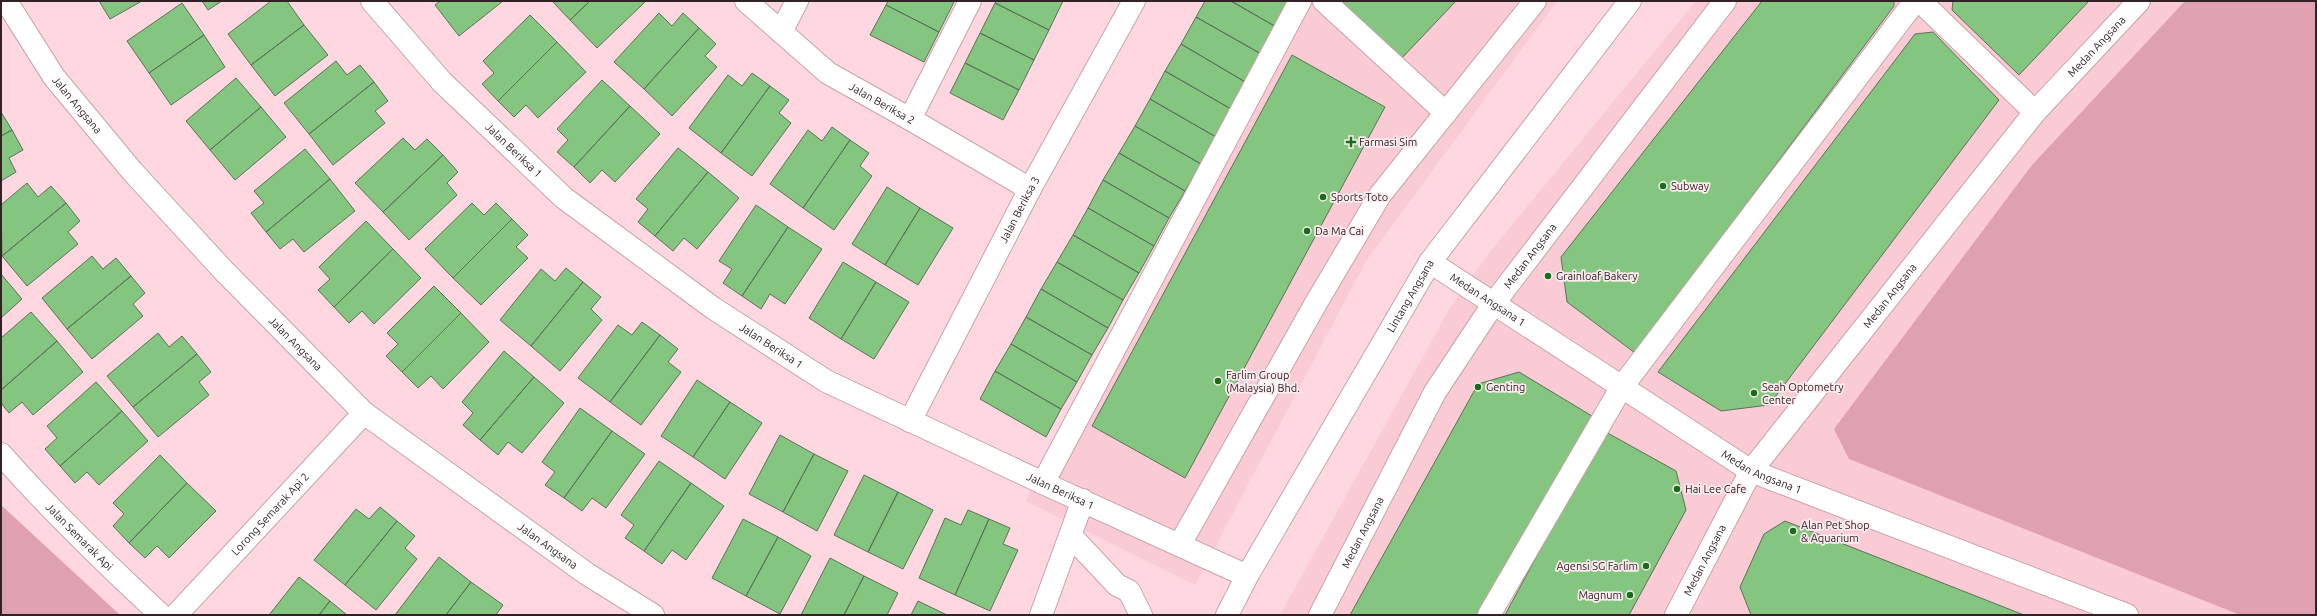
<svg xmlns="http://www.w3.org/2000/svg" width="2317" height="616" font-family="Ubuntu,sans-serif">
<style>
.built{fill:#facad5}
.green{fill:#dfa0af}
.building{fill:#84c580;stroke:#5b7159}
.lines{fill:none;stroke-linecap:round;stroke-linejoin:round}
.minor-casing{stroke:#c8a3ab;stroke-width:24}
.major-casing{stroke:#c8a3ab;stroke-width:24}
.minor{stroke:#fff;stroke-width:22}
.major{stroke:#fff;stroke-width:22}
.poi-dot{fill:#176e17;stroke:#fcebef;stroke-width:1.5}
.labels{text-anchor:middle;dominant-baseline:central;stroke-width:3.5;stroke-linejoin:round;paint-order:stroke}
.street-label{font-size:11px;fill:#302225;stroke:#fcebef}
.poi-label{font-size:11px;fill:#302225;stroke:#fcebef;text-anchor:start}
</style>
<rect width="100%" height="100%" fill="#fed7e0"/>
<path class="built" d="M1298,1H1557L1366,261L1195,585L1026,501Z
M1696,1H2185L2032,165L1849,459L2240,615H1280L1450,308L1490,252Z"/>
<path class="green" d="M2185,1H2316V615H2240L1849,459L1834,429L2032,165Z
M1,505L120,615H1Z"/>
<path class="building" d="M99,1H142L110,19Z
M202,1H222L208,10Z
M271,1H287L304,25L251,65L228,34Z
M440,1H503L459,36L435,5Z
M552,1H590L570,20Z
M590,1H644L645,2L597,48L570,20Z
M888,1H952L954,2L939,32L886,5Z
M996,1H1063L1049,30L995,3Z
M1205,1H1231L1278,28L1263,55L1196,17Z
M1231,1H1293L1278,28Z
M1339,1H1456L1400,60Z
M1762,1H1894V6L1635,353L1567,302L1561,257Z
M1953,1H2089L2019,75L1952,10Z
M182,3L204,35L149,73L127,41Z
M995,3L1049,30L1034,60L980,33Z
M886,5L939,32L924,62L870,35Z
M659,13L672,26L683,13L699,28L644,89L614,62Z
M530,15L557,42L498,101L482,84L494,73L483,61Z
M1196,17L1263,55L1247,83L1181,44Z
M304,25L328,55L275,96L251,65Z
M699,28L716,44L705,56L717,67L672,116L644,89Z
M1933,32L1999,100L1769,405L1721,411L1658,372L1915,34Z
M980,33L1034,60L1019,90L965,63Z
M204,35L225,67L171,105L149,73Z
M557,42L586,72L538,118L526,105L514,117L498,101Z
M1181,44L1247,83L1231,109L1165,71Z
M1292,55L1385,107L1185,478L1092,426Z
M336,61L347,75L360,65L374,82L309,134L284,103Z
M965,63L1019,90L1003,120L950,93Z
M1165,71L1231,109L1216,137L1150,99Z
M752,73L770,86L721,153L689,128L728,75L742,86Z
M236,78L261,107L210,150L186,121Z
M602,80L630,106L574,167L557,152L568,140L557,129Z
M374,82L388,101L375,111L385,123L333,165L309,134Z
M770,86L789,100L779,113L791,123L752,176L721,153Z
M1150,99L1216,137L1201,164L1135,126Z
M630,106L660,134L615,182L602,170L590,183L574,167Z
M261,107L286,137L235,180L210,150Z
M1,112L12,130L1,136Z
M1135,126L1201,164L1185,191L1119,153Z
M832,127L850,140L803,208L770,184L808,130L822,141Z
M12,130L23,150L9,158L16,172L1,181V136Z
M403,138L415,150L427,139L443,155L383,212L355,183Z
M850,140L869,153L860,166L872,176L834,230L803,208Z
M678,148L708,172L655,236L638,222L648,209L636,199Z
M305,149L330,179L266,232L251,213L264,203L254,191Z
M1119,153L1185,191L1169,218L1103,180Z
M443,155L458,172L447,183L457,195L409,240L383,212Z
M708,172L739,198L697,249L684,238L673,251L655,236Z
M330,179L355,211L304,252L293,239L280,249L266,232Z
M1103,180L1169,218L1154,246L1088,208Z
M27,183L38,197L51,186L66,203L2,256L1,205Z
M887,187L920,208L885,265L852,244Z
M66,203L80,221L68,232L78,244L27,286L2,256Z
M472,203L484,215L496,203L512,219L453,278L425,249Z
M756,205L788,227L742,296L723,283L732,269L719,261Z
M920,208L953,228L918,285L885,265Z
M1088,208L1154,246L1139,273L1073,235Z
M512,219L528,235L516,247L528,258L481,305L453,278Z
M366,221L393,249L334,307L318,290L330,279L319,267Z
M788,227L822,249L785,304L770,294L761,309L742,296Z
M1073,235L1139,273L1123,300L1057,262Z
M393,249L421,278L374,324L362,311L349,323L334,307Z
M92,256L103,269L116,258L131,276L67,329L42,298Z
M843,262L876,282L841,339L809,318Z
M1057,262L1123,300L1108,328L1041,289Z
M566,268L583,282L531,346L500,320L541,269L555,281Z
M1,274L22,299L1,318Z
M131,276L145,293L133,304L143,316L92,359L67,329Z
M583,282L601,297L591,309L602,320L560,371L531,346Z
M876,282L909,302L874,359L841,339Z
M434,286L461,313L402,372L386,356L398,344L387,333Z
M1041,289L1108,328L1092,355L1026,317Z
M31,312L57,341L1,390V338Z
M461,313L489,342L443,389L431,376L418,388L402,372Z
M1026,317L1092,355L1077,382L1011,344Z
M642,322L660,335L610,402L578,378L618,325L632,335Z
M158,333L169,347L182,336L197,354L133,407L107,376Z
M660,335L678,349L668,362L681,372L641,425L610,402Z
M57,341L83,372L33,415L22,402L9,413L1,403V390Z
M1011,344L1077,382L1061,409L995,371Z
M504,351L534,377L480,440L463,425L473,413L462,402Z
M197,354L211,372L199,382L209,395L158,437L133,407Z
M995,371L1061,409L1046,437L980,399Z
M1519,372L1592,416L1477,615H1350L1478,384Z
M534,377L564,403L522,453L508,442L498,455L480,440Z
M697,380L730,402L693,457L661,436Z
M96,382L122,411L60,466L45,449L57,438L47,426Z
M730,402L762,423L725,479L693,457Z
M580,408L612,431L564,498L545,485L555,472L542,462Z
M122,411L148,441L99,485L87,472L75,483L60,466Z
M612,431L645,454L606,508L592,498L582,511L564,498Z
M1604,431L1676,471L1686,510L1629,615H1505Z
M780,435L814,454L783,512L749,494Z
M814,454L848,471L817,531L783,512Z
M160,455L187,483L129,543L113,526L124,514L113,503Z
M659,461L691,483L644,551L625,538L634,525L621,515Z
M864,475L898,492L868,552L834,535Z
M187,483L216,511L169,558L157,546L145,558L129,543Z
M691,483L724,506L686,560L672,550L662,564L644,551Z
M898,492L933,510L903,569L868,552Z
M380,507L397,521L345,585L314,560L356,509L369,519Z
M968,510L989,519L955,595L919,578L945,518L961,525Z
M743,519L778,537L746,596L712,578Z
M989,519L1010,528L1003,544L1018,550L990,611L955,595Z
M397,521L415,536L405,548L417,559L376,610L345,585Z
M1785,521L2024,615H1751L1740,587L1764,534Z
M778,537L811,556L780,614L746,596Z
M439,557L471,582L446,615H395Z
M830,558L864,576L844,615H801Z
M864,576L898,593L887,615H844Z
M299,577L330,601L319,615H269Z
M471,582L503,605L496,615H446Z
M330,601L347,615H319Z
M918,601L947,615H911Z"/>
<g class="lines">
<g class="minor-casing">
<g id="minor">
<path id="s1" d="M6,1L54,77L132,171L224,271L364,413L587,574L653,615"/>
<path id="s2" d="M372,1L442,82L564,198L713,308L826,381L1043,483L1247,576"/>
<path id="s3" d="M746,1L828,73L910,119L1030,189"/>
<path d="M1324,1L1446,113"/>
<path d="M1920,1L2035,112"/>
<path d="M781,32L797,1"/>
<path d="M910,119L970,1"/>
<path id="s4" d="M1430,262L1751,471L2127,615"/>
<path id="s5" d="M910,421L1030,189L1134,1"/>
<path id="s6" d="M1,454C51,511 105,563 161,615"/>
<path d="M1043,483L1300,1"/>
<path d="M1071,536L1117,585L1129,591L1141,615"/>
<path d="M1180,544L1316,303L1380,195L1535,1"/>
<path id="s7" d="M176,615L364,413"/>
<path d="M1041,615L1083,500"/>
<path id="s8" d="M1320,615L1435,392L1494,303L1725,1"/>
<path d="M1489,615L1621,388L1915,1"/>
<path id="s9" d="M1676,615L1751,471L2035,112L2139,1"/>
</g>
</g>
<g class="major-casing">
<g id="major">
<path id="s10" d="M1227,615L1247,576L1430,262L1630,1"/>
</g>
</g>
<use href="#minor" class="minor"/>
<use href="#major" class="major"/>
</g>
<g class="poi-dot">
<path d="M1349 136h4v4h4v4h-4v4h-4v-4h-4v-4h4z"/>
<circle cx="1663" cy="186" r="4"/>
<circle cx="1323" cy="197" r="4"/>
<circle cx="1307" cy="231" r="4"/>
<circle cx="1548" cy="276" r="4"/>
<circle cx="1218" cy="381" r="4"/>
<circle cx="1478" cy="387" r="4"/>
<circle cx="1754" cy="393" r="4"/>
<circle cx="1677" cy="489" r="4"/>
<circle cx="1793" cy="531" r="4"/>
<circle cx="1646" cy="566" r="4"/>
<circle cx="1630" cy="595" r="4"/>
</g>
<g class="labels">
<g class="street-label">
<text stroke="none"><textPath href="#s9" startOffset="710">Medan Angsana</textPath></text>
<text stroke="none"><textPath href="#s3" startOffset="171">Jalan Beriksa 2</textPath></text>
<text stroke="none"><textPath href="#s1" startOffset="126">Jalan Angsana</textPath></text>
<text stroke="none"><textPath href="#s2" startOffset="206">Jalan Beriksa 1</textPath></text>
<text stroke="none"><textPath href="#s5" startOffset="238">Jalan Beriksa 3</textPath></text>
<text stroke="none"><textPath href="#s8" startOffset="417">Medan Angsana</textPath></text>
<text stroke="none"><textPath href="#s9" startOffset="386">Medan Angsana</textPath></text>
<text stroke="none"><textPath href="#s10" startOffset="368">Lintang Angsana</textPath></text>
<text stroke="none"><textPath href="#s4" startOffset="69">Medan Angsana 1</textPath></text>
<text stroke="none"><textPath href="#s1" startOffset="450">Jalan Angsana</textPath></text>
<text stroke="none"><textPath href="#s2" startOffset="530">Jalan Beriksa 1</textPath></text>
<text stroke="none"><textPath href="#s4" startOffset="393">Medan Angsana 1</textPath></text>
<text stroke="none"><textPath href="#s2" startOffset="854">Jalan Beriksa 1</textPath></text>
<text stroke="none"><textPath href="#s7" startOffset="138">Lorong Semarak Api 2</textPath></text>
<text stroke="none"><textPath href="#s8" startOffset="93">Medan Angsana</textPath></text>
<text stroke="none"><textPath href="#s6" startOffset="114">Jalan Semarak Api</textPath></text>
<text stroke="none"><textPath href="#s1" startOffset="774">Jalan Angsana</textPath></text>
<text stroke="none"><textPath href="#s9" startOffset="62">Medan Angsana</textPath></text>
</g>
<g class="poi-label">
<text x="1359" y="142">Farmasi Sim</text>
<text x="1671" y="186">Subway</text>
<text x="1331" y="197">Sports Toto</text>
<text x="1315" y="231">Da Ma Cai</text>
<text x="1556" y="276">Grainloaf Bakery</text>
<text x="1226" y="375">Farlim Group<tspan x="1226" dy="13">(Malaysia) Bhd.</tspan></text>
<text x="1486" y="387">Genting</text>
<text x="1762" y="387">Seah Optometry<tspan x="1762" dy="13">Center</tspan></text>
<text x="1685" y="489">Hai Lee Cafe</text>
<text x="1801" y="525">Alan Pet Shop<tspan x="1801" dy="13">&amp; Aquarium</tspan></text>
<text x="1638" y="566" text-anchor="end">Agensi SG Farlim</text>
<text x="1622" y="595" text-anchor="end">Magnum</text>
</g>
</g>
<rect width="2317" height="616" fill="none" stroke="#302225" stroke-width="4"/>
</svg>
